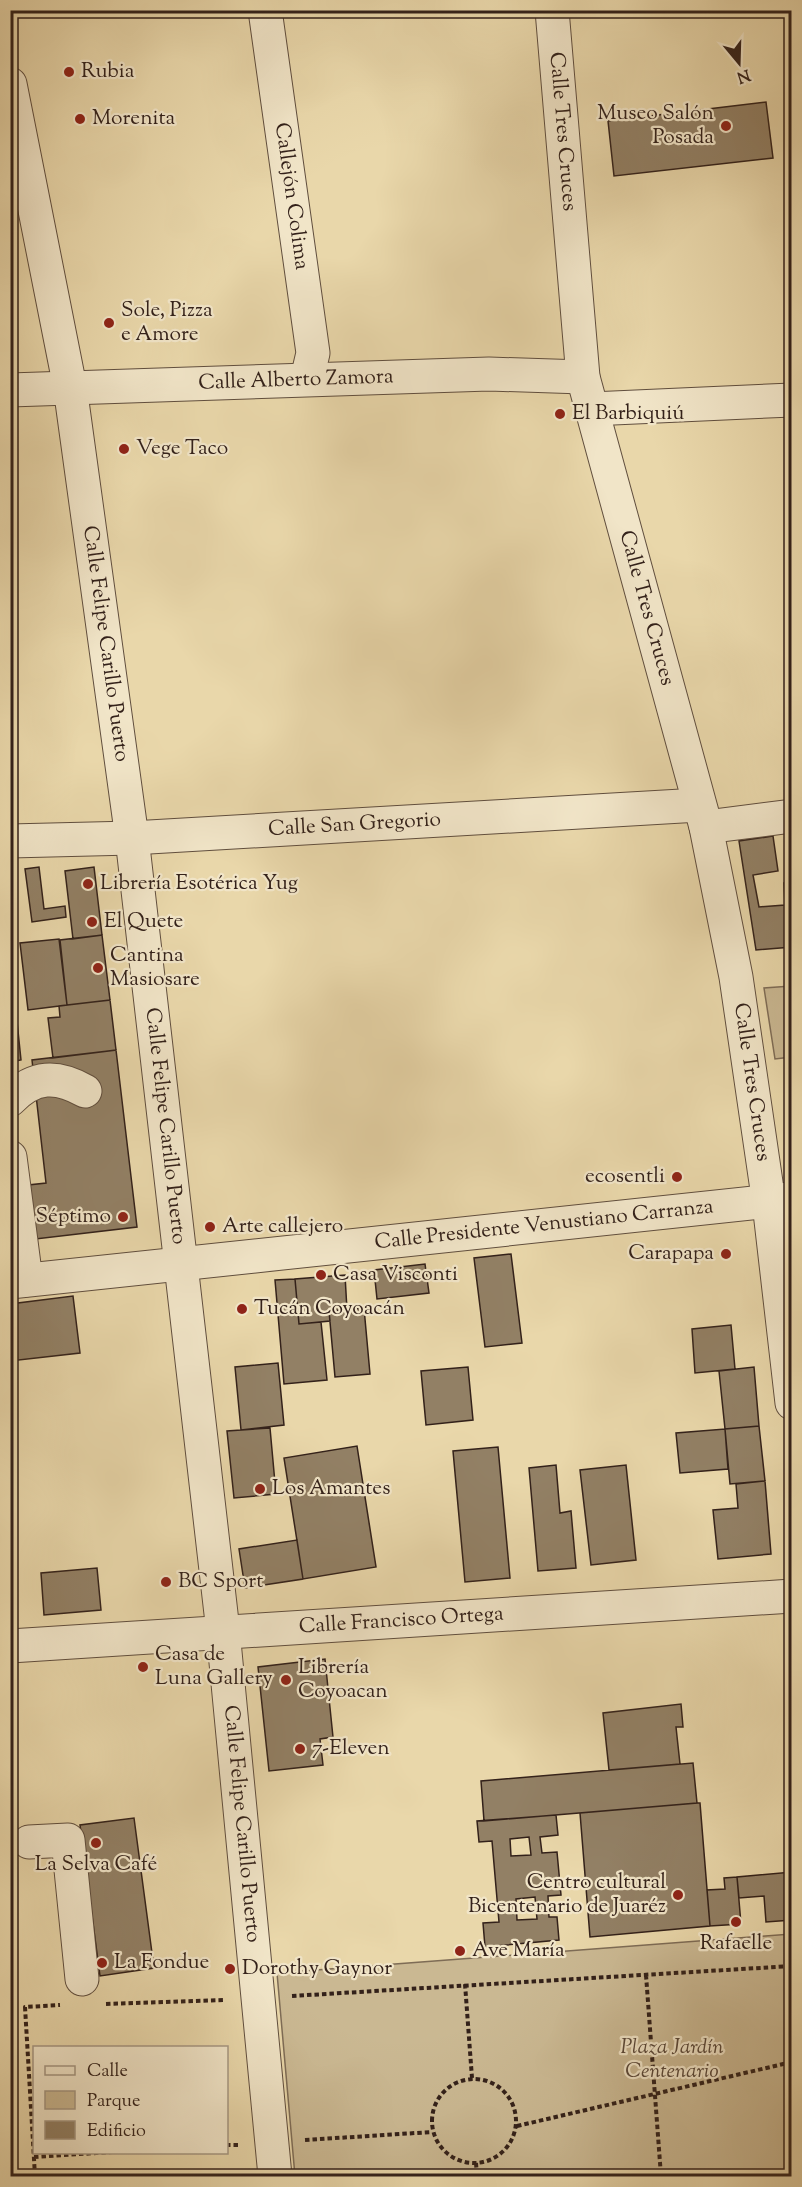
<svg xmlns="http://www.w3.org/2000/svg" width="802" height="2187" font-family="'Sorts Mill Goudy',serif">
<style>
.green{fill:#cab892;stroke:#7e6c56;stroke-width:1.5}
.building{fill:#928065;stroke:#33211a;stroke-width:1.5;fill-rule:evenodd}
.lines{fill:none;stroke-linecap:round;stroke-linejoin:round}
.minor-casing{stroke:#604e3e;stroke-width:35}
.path{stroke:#33211a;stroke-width:4;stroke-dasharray:4.5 3;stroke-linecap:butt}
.minor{stroke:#f1e5c8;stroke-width:33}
.poi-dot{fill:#8f2418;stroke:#f1e5c8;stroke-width:2}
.labels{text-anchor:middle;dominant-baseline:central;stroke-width:4.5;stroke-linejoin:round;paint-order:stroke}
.poi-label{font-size:21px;fill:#33211a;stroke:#f1e5c8;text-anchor:start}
.street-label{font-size:21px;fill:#33211a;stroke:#f1e5c8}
.park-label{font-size:21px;font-style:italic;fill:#594738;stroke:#f1e5c8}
</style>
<rect width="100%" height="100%" fill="#e9d7aa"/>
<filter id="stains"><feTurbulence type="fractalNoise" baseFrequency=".00333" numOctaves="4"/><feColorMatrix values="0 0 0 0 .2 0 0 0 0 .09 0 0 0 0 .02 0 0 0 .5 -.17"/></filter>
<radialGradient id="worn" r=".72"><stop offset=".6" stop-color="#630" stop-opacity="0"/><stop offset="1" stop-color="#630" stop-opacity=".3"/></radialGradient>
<path class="green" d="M791,986V1057L775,1059L764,988Z
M791,1934V2176H295L277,1973Z"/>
<path class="building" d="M766,102L773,158L614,176L608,121Z
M773,836L778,871L753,875L759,907L785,905L784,883L792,882V947L756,950L739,841Z
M39,867L44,909L65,906L66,917L32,922L25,869Z
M94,867L102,935L73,939L65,871Z
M102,935L110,1000L67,1005L60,940Z
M59,939L67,1005L28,1010L20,943Z
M110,1000L116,1050L53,1058L48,1018L60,1017L59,1006Z
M16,1012L21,1060L10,1062V1013Z
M116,1050L137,1227L10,1242V1187L46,1183L32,1060Z
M511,1254L522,1343L485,1347L474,1258Z
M425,1264L429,1293L377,1299L374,1270Z
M345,1275L347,1310L329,1311L330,1321L299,1324L295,1279Z
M295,1279L299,1324L321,1322L327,1380L284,1384L275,1280Z
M73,1296L80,1353L10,1361V1304Z
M364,1308L370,1374L335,1377L329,1311Z
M731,1325L735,1369L695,1373L692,1329Z
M278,1363L284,1425L241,1430L235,1367Z
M468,1367L473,1420L426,1425L421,1371Z
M754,1367L759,1426L725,1429L719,1371Z
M759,1426L765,1481L730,1484L725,1429Z
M270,1428L276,1494L234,1498L227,1431Z
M725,1429L728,1469L680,1473L676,1433Z
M357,1446L376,1567L303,1579L284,1458Z
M498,1447L510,1578L465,1582L453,1451Z
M556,1465L560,1513L571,1511L576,1568L538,1571L529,1468Z
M626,1465L636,1560L591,1565L580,1470Z
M765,1481L771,1554L718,1559L713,1510L738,1508L736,1484Z
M297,1540L303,1579L245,1588L239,1549Z
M97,1568L101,1610L44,1615L41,1573Z
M325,1659L333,1737L320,1739L323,1765L269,1771L258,1667Z
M681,1704L683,1727H676L680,1764L609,1770L603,1713Z
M693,1763L697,1803L484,1821L481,1781Z
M697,1803H700L710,1926L590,1937L580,1813Z
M556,1815L558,1835L540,1837L542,1853L557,1852L561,1895L548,1896L549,1917H557L559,1940L485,1947L483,1923L499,1922L492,1841L479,1842L477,1821ZM529,1837L531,1855L511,1856L510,1839ZM535,1897L537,1919L517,1920L516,1899Z
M134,1818L154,1968L100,1976L80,1825Z
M792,1872V1920L766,1922L764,1896L739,1898L737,1877Z
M737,1877L741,1924L710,1926L707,1890L725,1889L724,1878Z"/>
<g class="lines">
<g class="minor-casing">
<g id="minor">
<path id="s1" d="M265,10L313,353L307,379"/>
<path id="s2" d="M552,10L583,377L706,827L736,977L769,1203L792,1403"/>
<path id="s3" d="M10,84L70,387L132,838L223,1631L275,2176"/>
<path id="s4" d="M10,390L489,374L583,377"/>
<path d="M591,409L792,400"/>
<path d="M706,827L792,816"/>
<path id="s5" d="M10,841L132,838L699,805"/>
<path d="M10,1100C34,1075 57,1075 85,1091"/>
<path d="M10,1157L26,1280"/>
<path id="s6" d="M10,1282L790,1199"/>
<path id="s7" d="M10,1646L792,1596"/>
<path d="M29,1842L68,1840L82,1979"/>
</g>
</g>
<path class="path" d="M646,1975L661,2176
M465,1984L472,2078
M292,1996L792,1966
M106,2004L225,2000
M432 2121a42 42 0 1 1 84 0a42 42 0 1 1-84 0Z
M517,2126L792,2062
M305,2140L432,2132
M226,2145H238
M34,2157L112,2152
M476,2163L477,2176
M35,2176L25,2007L60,2005"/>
<use href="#minor" class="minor"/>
</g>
<g class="poi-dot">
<circle cx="69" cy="72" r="6"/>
<circle cx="80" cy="119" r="6"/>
<circle cx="726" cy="126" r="6"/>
<circle cx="109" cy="323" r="6"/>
<circle cx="560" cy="414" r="6"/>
<circle cx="124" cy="449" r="6"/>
<circle cx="88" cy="884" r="6"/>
<circle cx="92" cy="922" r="6"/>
<circle cx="98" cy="968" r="6"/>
<circle cx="677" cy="1177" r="6"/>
<circle cx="123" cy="1217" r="6"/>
<circle cx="210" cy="1227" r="6"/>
<circle cx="726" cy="1254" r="6"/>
<circle cx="321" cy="1275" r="6"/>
<circle cx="242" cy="1309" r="6"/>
<circle cx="260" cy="1489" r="6"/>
<circle cx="166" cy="1582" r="6"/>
<circle cx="143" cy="1667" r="6"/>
<circle cx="286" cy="1680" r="6"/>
<circle cx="300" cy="1749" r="6"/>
<circle cx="96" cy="1843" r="6"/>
<circle cx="678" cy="1895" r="6"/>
<circle cx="736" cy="1922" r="6"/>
<circle cx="460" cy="1951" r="6"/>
<circle cx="102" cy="1963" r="6"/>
<circle cx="230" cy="1969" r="6"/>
</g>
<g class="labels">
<g class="poi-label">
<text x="81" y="72">Rubia</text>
<text x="714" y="114" text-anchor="end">Museo Salón<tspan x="714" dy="24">Posada</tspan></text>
<text x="92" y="119">Morenita</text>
<text x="121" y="311">Sole, Pizza<tspan x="121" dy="24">e Amore</tspan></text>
<text x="572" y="414">El Barbiquiú</text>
<text x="136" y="449">Vege Taco</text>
<text x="100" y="884">Librería Esotérica Yug</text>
<text x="104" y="922">El Quete</text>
<text x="110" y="956">Cantina<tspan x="110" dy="24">Masiosare</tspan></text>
<text x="665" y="1177" text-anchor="end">ecosentli</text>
<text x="111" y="1217" text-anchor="end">Séptimo</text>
<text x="222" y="1227">Arte callejero</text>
<text x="714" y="1254" text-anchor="end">Carapapa</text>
<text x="333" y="1275">Casa Visconti</text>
<text x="254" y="1309">Tucán Coyoacán</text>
<text x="272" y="1489">Los Amantes</text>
<text x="178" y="1582">BC Sport</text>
<text x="155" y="1655">Casa de<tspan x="155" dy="24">Luna Gallery</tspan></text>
<text x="298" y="1668">Librería<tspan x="298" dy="24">Coyoacan</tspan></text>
<text x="312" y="1749">7-Eleven</text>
<text x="96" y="1865" text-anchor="middle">La Selva Café</text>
<text x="666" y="1883" text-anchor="end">Centro cultural<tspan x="666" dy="24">Bicentenario de Juaréz</tspan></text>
<text x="736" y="1944" text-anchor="middle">Rafaelle</text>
<text x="472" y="1951">Ave María</text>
<text x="114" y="1963">La Fondue</text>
<text x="242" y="1969">Dorothy Gaynor</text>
</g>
<g class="street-label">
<text stroke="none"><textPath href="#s2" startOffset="122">Calle Tres Cruces</textPath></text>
<text stroke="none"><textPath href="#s1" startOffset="188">Callejón Colima</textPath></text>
<text stroke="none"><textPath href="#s4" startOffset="286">Calle Alberto Zamora</textPath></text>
<text stroke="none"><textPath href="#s2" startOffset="608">Calle Tres Cruces</textPath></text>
<text stroke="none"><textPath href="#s3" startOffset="568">Calle Felipe Carillo Puerto</textPath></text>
<text stroke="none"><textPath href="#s5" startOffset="345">Calle San Gregorio</textPath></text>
<text stroke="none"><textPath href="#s2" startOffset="1094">Calle Tres Cruces</textPath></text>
<text stroke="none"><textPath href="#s3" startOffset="1054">Calle Felipe Carillo Puerto</textPath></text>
<text stroke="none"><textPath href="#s6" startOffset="537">Calle Presidente Venustiano Carranza</textPath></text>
<text stroke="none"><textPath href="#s7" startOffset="392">Calle Francisco Ortega</textPath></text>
<text stroke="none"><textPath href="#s3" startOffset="1756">Calle Felipe Carillo Puerto</textPath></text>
</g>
<g class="park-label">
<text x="672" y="2048">Plaza Jardín<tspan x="672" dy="24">Centenario</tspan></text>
</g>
</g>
<rect width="802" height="2187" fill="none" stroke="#e9d7aa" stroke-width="36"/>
<rect x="12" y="12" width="778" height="2163" fill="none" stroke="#33211a" stroke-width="3"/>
<rect x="18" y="18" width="766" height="2151" fill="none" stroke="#33211a" stroke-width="1.5"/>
<rect x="33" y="2046" width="195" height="108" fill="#f1e5c8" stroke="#a59782" stroke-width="1.5"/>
<rect x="45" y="2066" width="30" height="9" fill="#f1e5c8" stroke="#a59782" stroke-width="1.5"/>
<text x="87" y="2076" font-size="18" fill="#33211a">Calle</text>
<rect x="45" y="2091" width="30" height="18" fill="#cab892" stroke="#a59782" stroke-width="1.5"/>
<text x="87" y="2106" font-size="18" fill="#33211a">Parque</text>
<rect x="45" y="2121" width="30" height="18" fill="#928065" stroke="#a59782" stroke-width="1.5"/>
<text x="87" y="2136" font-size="18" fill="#33211a">Edificio</text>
<g transform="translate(739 63) rotate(161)" stroke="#f1e5c8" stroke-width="4.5" paint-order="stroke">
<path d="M0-4.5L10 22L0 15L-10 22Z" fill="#33211a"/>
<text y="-9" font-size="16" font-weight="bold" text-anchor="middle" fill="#33211a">N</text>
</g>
<rect width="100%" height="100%" filter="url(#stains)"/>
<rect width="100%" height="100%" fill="url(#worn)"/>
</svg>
